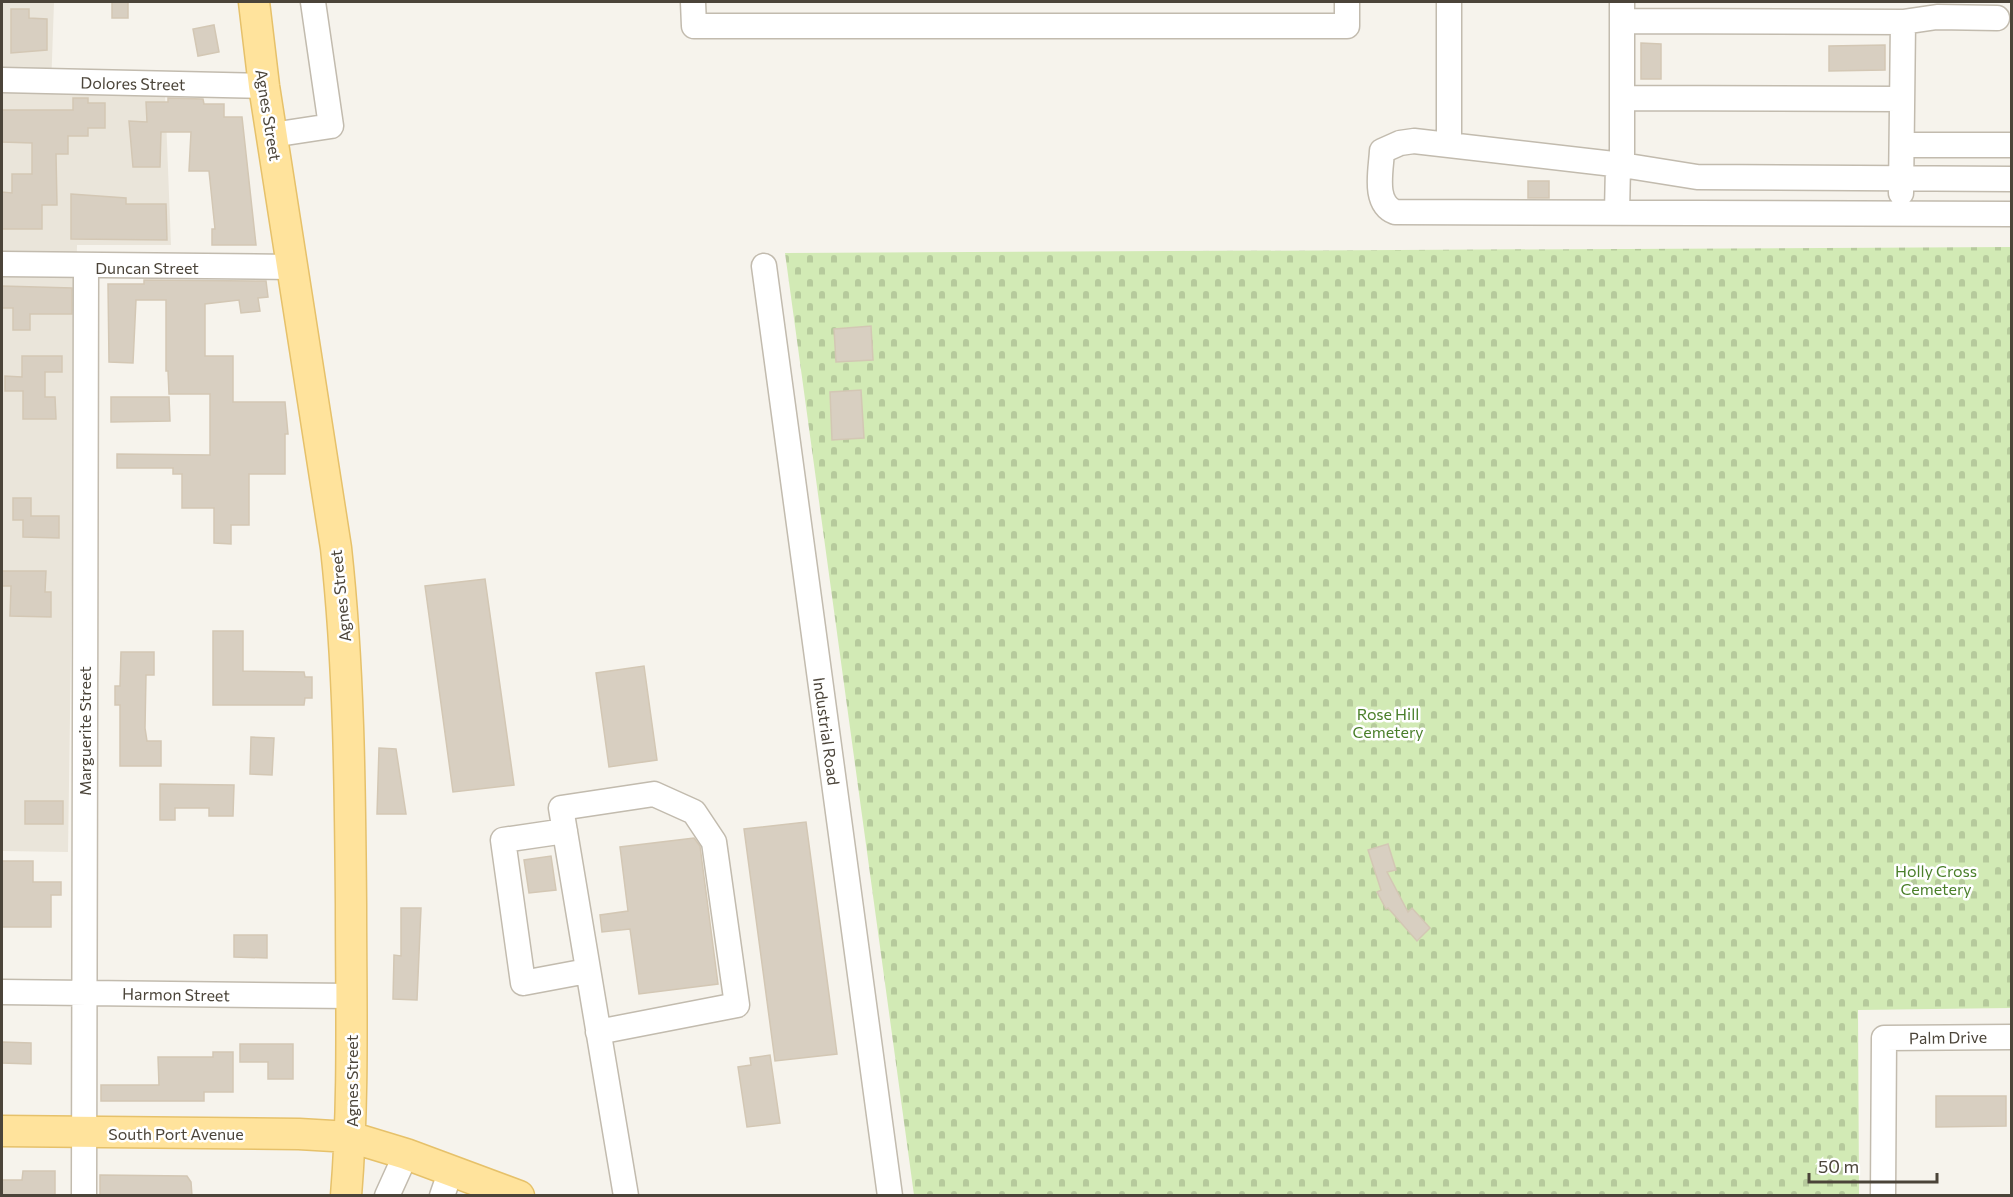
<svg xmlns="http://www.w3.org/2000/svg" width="2013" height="1197" font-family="Commissioner,sans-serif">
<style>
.residential{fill:#eae5da}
.cemetery{fill:url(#cemetery-stones)}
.building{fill:#d8cfc1;stroke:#d3c7b4;stroke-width:1.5}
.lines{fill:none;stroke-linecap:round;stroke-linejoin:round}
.minor-casing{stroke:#c2bbae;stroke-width:27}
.major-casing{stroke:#e6c16a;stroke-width:33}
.minor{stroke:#fff;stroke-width:24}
.major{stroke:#ffe39c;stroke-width:30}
.labels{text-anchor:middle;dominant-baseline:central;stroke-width:5;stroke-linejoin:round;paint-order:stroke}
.street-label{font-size:16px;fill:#4b4439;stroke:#fff}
.park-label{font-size:16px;fill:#4a7f2a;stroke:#fff}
</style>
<defs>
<pattern id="cemetery-stones" width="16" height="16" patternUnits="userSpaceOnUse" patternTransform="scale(1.5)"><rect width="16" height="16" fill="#d2eab5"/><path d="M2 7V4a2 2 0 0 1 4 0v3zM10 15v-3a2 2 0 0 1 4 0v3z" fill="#b6ca9c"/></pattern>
</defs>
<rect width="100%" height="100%" fill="#f6f3ec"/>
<path class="residential" d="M2,2H54L51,88L165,93L171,245H77L68,852L2,851Z"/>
<path class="cemetery" d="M2011,247V1008L1858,1010L1859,1195H914L785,253Z"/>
<path class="building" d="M112,2H128V18H112Z
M11,9H29V18L47,19V50L11,53Z
M214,25L219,52L198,56L193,29Z
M1641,43L1661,44V79H1641Z
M1885,45V70L1829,71V46Z
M73,98H88V103H105V128H88V136H68V154H56L57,205H42V229H2V192L12,193V174H32V143L2,142V110H73Z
M168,98L203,99L204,104H224V117H242L256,245H212V229H215L209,171H189L191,132H161L160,167H133L129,121L147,122L146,102H168Z
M1528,181H1549V198H1528Z
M71,194L126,198V204H166L167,240L71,239Z
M144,280L266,281L268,297L258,298L260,311L241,313L239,300L205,304V356H233V402H285L288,434H285V474H249V525H231V544L214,543V508H182V474H173V468H117V454L210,455V394H169L168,371H166V300H136L133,363L109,362L108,284H144Z
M2,286L72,288V314H30V330H13V308H2Z
M871,326L873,360L836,362L834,329Z
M22,356H62V372H45V397H55L56,419H23V391H5V376L22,377Z
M861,390L864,438L832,440L830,392Z
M111,397H169L170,421L111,422Z
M13,498H31V516H59V538L23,537V520H13Z
M2,571H46L45,592H51V617L10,616L11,586H2Z
M485,579L514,785L453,792L425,586Z
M213,631H243V671L304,672L305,677H312V698H305L304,705H213Z
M121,652H154V675H146L145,728L147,741H161V766H120V705H115V686H120Z
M644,666L657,760L609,767L596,673Z
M251,737L274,738L272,775L250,774Z
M379,748L396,749L406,814H377Z
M160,784L234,785L233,816H209V808H175V820H160Z
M25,801H63V824H25Z
M806,822L837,1054L775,1061L744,829Z
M694,838L700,846L718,984L639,994L630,929L602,932L600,915L628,911L620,847Z
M1388,844L1396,870L1387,872L1408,912L1412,908L1430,928L1417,941L1388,908L1386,909L1377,892L1381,890L1368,850Z
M551,856L556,890L529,893L524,860Z
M2,861H33V882H61V895H51V927H2Z
M401,908H421L417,1000L393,999L394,955L401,956Z
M234,935H267V958L234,957Z
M2,1042L31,1043V1064L2,1063Z
M240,1044H293V1079H268V1062H240Z
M213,1052H233V1092H204V1101H101V1085H159L158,1057H213Z
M770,1055L780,1123L747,1127L738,1067L751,1065L750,1058Z
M1936,1096H2006V1126L1936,1127Z
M23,1171H55V1196H2V1180H22Z
M100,1175L187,1176L191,1182L192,1196H100Z"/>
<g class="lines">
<g class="minor-casing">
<path id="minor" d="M693,2L694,26H1347V2
M1622,2V165
M1624,21L1903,22L1901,193
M1903,22L1937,17L1997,18
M2,80L264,86
M1623,98L1902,99
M272,135L331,126L313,2
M1449,143V2
M1902,145H2012
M2012,179L1697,177L1622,165L1414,141L1400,143L1382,151C1381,171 1373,203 1395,212L2012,214
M1617,213L1618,165
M2,264L293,267
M764,266L890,1196
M565,831L503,840L523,983L587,971
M2,992L351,996
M598,1032L737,1005L714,842L694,812L654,794L561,808C582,937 604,1066 626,1196
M84,1196L86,266
M387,1196L406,1154
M442,1196L451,1170
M1883,1196L1884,1038L2012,1037"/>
</g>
<g class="major-casing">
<path id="major" d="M254,2L264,86L336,548C349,667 350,785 351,905C351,1002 354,1099 346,1196
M2,1131L299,1134L350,1137L406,1154L519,1196"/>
</g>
<use href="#minor" class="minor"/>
<use href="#major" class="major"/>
</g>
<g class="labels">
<g class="street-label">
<text transform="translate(133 83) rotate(1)">Dolores Street</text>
<text transform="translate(269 115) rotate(81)">Agnes Street</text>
<text x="147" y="267">Duncan Street</text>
<text transform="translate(340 596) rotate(-96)">Agnes Street</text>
<text transform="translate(84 731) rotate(-90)">Marguerite Street</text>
<text transform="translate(827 731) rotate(82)">Industrial Road</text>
<text transform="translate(176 994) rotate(1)">Harmon Street</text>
<text transform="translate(1948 1037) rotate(-1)">Palm Drive</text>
<text transform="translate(351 1081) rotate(-90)">Agnes Street</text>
<text x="176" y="1133">South Port Avenue</text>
</g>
<g class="park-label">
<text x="1388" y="713">Rose Hill<tspan x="1388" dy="18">Cemetery</tspan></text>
<text x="1936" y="870">Holly Cross<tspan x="1936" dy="18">Cemetery</tspan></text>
</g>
</g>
<rect width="2013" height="1197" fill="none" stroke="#4b4439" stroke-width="6"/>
<path d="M1809 1173v9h128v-9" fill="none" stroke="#4b4439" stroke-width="3"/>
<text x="1818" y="1173" font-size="18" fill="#4b4439" stroke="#ffffff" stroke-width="4.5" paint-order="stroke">50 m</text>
</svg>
